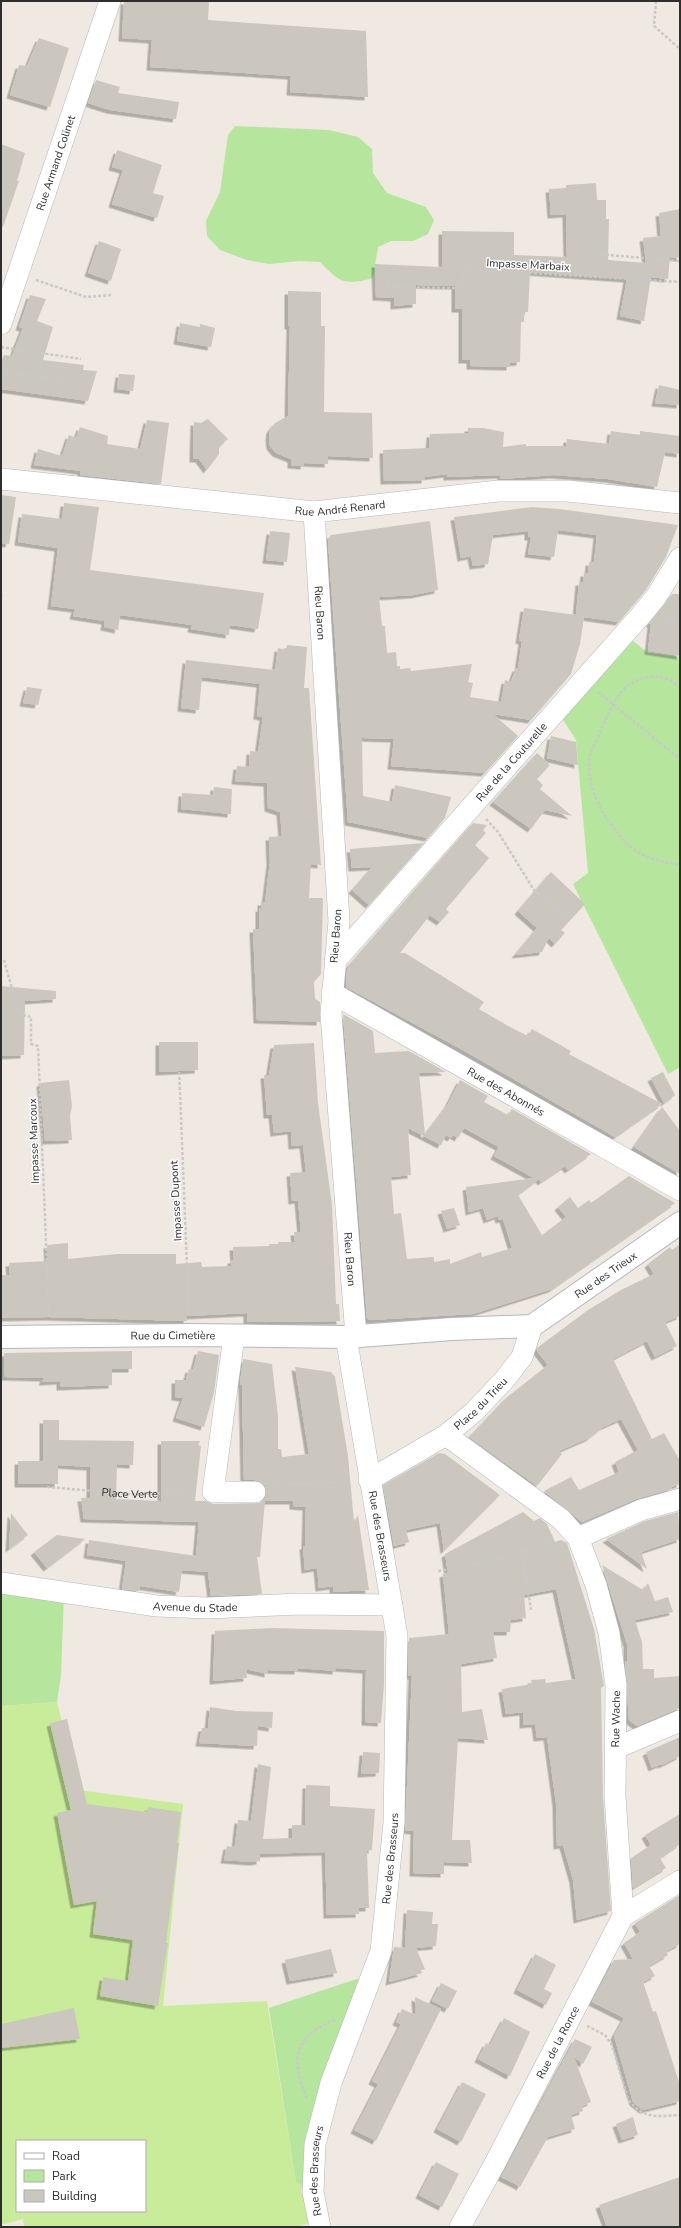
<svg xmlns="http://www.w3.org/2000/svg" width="681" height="2228" font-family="'Nunito Sans',sans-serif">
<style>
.green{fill:#b6e59e}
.pitch{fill:#c9ec9a;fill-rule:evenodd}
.building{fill:#cbc7bf;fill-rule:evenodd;filter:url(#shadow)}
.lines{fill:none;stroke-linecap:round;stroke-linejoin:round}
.street-casing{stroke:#b4b7c1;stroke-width:22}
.secondary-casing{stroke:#b4b7c1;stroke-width:24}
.path{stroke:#c9c9c9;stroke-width:2.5;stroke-dasharray:3 2;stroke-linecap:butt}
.street{stroke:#fff;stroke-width:21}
.secondary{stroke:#fff;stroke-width:22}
.labels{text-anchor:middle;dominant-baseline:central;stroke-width:3;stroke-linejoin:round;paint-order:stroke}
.street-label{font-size:11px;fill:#2e2e2e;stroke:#fff}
</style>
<defs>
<filter id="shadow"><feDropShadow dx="-3.5" dy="3.5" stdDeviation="0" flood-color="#0004"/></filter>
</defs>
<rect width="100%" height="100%" fill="#efe9e1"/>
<path class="green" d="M235,126L329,130L358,137L372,149L373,173L387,193L426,207L434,220L428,234L413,241H391L378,247L373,278C344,286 339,282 320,262L300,261L269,264L247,260L220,250L207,236L206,221L220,192L228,135Z
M624,634L648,653L680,657V1067L668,1074L573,884L588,873L576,740L557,710Z
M1,1583L64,1593L61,1675L57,1702L1,1706Z
M375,1973L331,2083L313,2192L296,2183L269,2008Z"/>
<path class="pitch" d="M57,1702L79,1790L183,1804L163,2006L267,2001L296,2182L313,2192L318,2221L295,2227H24L23,2219L1,2225V1706ZM17,2141H145V2211H17Z"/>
<path class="building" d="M124,1H209L208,20L366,31L368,97L290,92L291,76L150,67L152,40L122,38Z
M39,38L69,48L50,107L10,95L19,65L27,66Z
M96,80L120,87L118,93L179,102L176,119L110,110L88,103Z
M1,144L25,153L17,181H19L3,227H1Z
M117,150L162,165L153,193L164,196L157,218L112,204L123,170L112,167Z
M596,183L597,200H606V219H609L608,260L646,263L643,238L661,236L659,213L680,209V258L670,257L668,279L651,277L644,321L620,316L627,279L530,272L528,312H524V322H521L520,362L510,363V367L470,366V360H462V309H455V286L416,285V304L394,306V298L376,297L375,264L442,267V231L514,232V255L567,257L566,214L551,215L549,189L566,188V185Z
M99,241L121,249L111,281L88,273Z
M288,291L321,292V326H325L324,412L372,413L373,458L328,456V464L304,463V466L291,465V459L276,453L270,446L269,437L270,430L275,423L288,416L290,326H288Z
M30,295L46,299L37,321L53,327L43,360L84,365L83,370L97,371L88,401L1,389V363L4,355L12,356L23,328L19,327Z
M180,323L200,327V324L215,328L211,347L177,341Z
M119,374L135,375L133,391L117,389Z
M659,385L680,390V405L655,403Z
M208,419L228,439L219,447V454L207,470L199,459H193L194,422L201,423Z
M147,420L169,423L161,484L80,475L81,471L34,465L38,449L62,456L69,435L76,438L80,427L108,436L107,444L140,449Z
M468,428H483L504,432L503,447L526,444V446H566L567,439L609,444L611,431L640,435V431L680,436V454L665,452L657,487L608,479L553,475L500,479L501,475L447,477V474L425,477V480L384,481L383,450L429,448L430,434L468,433Z
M1,495L16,497L9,544L1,543Z
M64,503L99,507L90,570L264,593L258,629L230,625L229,635L191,629L192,625L120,615L118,630L104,627L105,621L73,616L75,609L51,606L58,548L18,542L22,514L62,519Z
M532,507L559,509L678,525L666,557L646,590L619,622L584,617L580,644L571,674L531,720L493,714L518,736L485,773L391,766L394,739L362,738L363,796L392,802L395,785L451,797L445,818L428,838L348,822L328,540L331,535L430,521L438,590L414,595L379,597L382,626H385L387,653L396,652L397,666H400V669L410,668L411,671L472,664L468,682L473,683L470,697L501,702L505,680L511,682L516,668H518L522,641L519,640L524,608L576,615L579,582H583L584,573H588L589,562H594L597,535L558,530L554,557L528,554L531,537H528V531L493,535L488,564L473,566L471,556L461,558L454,517Z
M270,531L290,533L287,562L266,560Z
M672,594H680V656L648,651L651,624H649Z
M287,645L307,647L304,688H309L321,865L311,864L309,898H323L321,974L314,982L315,999L320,1002V1022L257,1020L253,929H259V908H261V902H265L270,862L269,837L282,836L280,812L268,808L267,783L235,781L237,766L249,767L250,751L258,752L263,717L257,716L260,684L202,677L199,710L181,708L186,660L275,670L278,648L286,650Z
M27,687L42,689L38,705L23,703Z
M551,736L576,742L578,765L547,758Z
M537,753L550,765L537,779L543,785L540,789L572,816L545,810L531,829L493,802Z
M214,787L232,789L231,814L181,809L182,793L213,795Z
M473,823L487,825L483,830L486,833L475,845L489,858L446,909L449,912L440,922L430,915L400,953H405L484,1002L479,1009L510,1027L528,1036L532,1029L571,1051L569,1054L662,1104L615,1137L461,1049L346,987L347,970L350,964Z
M424,843L369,905L352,890L372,867L352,868L350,849Z
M551,872L585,904L561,930L565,933L555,944L549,938L542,952L515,955L537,928L518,911Z
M1,986L56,991V999L25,1001L24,1055L1,1056Z
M343,1014L373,1031L375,1053L409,1051L446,1072L419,1073L425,1135L448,1104L460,1080L488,1096L484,1102L508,1115L512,1109L591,1154L568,1170L565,1166L541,1182L539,1179L518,1195L542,1235L566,1217L558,1207L570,1197L578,1208L589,1200L591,1203L629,1176L675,1203L552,1289L473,1314L370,1320L367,1318ZM408,1128L441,1145L446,1135L451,1138L453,1135L458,1138L464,1128L499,1147L494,1156L534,1178L466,1187L469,1212L483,1208L487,1220L498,1216L499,1220L503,1219L512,1248L482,1257L481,1252L450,1264V1259L434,1262V1257L407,1259L401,1213L394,1214L391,1177L411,1175Z
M159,1042H198V1070L159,1072Z
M314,1043L318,1103L332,1205L336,1304H339L340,1321L247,1322V1313L187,1316V1321L48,1317L1,1318V1275H10L9,1263L48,1261L47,1245L68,1243V1259L117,1254H176V1264L201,1262L202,1267L231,1266V1260H234L233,1247L269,1246V1244H278V1242H295L294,1232H301L298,1200L292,1201L290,1173L306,1172L303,1145L292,1146L291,1131L274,1133L272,1115H267L264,1075H269L274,1045Z
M663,1072L675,1095L664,1103L651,1078Z
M69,1080L72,1106L70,1116L72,1140L45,1141L40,1083Z
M662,1107L680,1131V1174L634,1147Z
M454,1208L460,1225L447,1229L441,1211Z
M680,1244V1316L665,1322L677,1346L655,1357L647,1341L613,1359L652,1439L664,1433L680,1461V1484L671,1487L672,1489L636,1499L582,1522L544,1491L571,1477L579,1490L619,1472L615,1462L638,1450L621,1419L603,1427L589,1438L559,1451L562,1454L537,1486L469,1437L506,1398L548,1365L537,1351V1348L588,1310L621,1290L654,1274L648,1264L670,1247L672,1250Z
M132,1351V1369H112V1385L60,1387V1381L42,1382L44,1378L5,1377L4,1353Z
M198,1351L219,1355L214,1393L204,1427L176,1418L183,1398L175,1397V1380H186L189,1369L193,1370Z
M243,1359L272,1364L278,1417V1449H281L282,1457L309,1454L295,1367L331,1372L335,1377L348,1456L354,1522L358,1515L369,1590L333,1592V1586L319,1588L317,1568L305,1570L303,1546H305L306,1507L293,1506V1501H265L260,1557H257L262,1594L211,1596L208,1572L182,1570L179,1592L140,1586L139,1591L122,1589L126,1561L87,1555L89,1540L196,1556L199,1522L84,1519L81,1498H90V1467L58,1465V1484H18V1461H43V1420H59V1440L134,1441L133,1465L117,1464L116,1499L161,1501V1441H200L198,1445L201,1446L195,1501H205L213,1504L261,1503L265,1498L267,1492L265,1486L255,1480H244L242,1385L240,1384Z
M439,1453L445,1454L500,1495L444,1551L440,1523L406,1530L409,1542L394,1546L383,1485Z
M523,1512L534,1521L540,1518L547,1524L555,1542L561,1540L567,1543L594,1629L604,1686L601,1688L603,1797L611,1911L577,1920L573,1880L563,1845L557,1846L556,1803L547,1737L537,1738L535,1724L523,1725V1712L506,1714L502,1689L532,1684L531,1680L545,1679L546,1683L576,1679L556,1589L524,1595L526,1618L511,1620L510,1632H493L497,1658L461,1664L462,1712L482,1709L488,1740L458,1738L452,1840H470L472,1863L444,1862V1874L413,1873L414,1831L405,1830L412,1676H408L409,1638L449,1634L443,1574L448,1573L445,1554Z
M678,1512L680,1539L641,1552L647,1569L606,1539L645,1521Z
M11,1513L28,1535L9,1549Z
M57,1535L85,1539L47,1568L34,1552Z
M602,1565L643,1590L648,1583L655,1601L668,1597L673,1612L635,1620L642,1642L643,1669H654V1678L680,1676V1708L637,1726L629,1720L625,1661H627V1644Z
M272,1628L384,1631V1684L381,1723L365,1722L366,1670L336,1668V1671L298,1668V1671L268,1670V1674L246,1669L247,1678L213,1681L215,1631Z
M210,1707L236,1711L273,1712L272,1728L258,1726L257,1746L199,1743L202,1728H208Z
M67,1719L87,1804L147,1812L148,1807L181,1812L177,1843H179L166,1943H168L158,2006L100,1996L103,1977L128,1981L133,1940L93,1934L97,1901L74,1905L57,1813L71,1810L50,1723Z
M680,1737V1756L662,1765L661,1764L652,1768L646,1752Z
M363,1752L380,1753L379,1773L361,1774Z
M258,1764L271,1767L263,1839L292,1838V1825H305L306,1785L330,1786V1806L375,1809L372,1850L367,1851L369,1908H359V1914L327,1915L325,1852L260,1854V1861L253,1862L224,1860L227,1846L233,1847L235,1845L238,1820L251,1821Z
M680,1814V1844L660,1858L666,1868L633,1888L631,1858L651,1845L645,1835Z
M680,1895V1944L666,1951L668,1955L649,1966L655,1976L643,1982L653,2012L656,2011L680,2085V2101L643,2110L633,2102L614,2036L624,2018L592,2002L614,1960L633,1959L624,1943L640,1932L635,1923Z
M407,1910L433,1912L432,1924H438L436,1946L416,1948L425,1969L418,1971L422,1973L389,1982L394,1947L405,1948Z
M331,1949L337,1973L290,1981L285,1960Z
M535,1954L556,1965L544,1989L552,1993L546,2005L517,1990Z
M441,1983L457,1991L448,2009L432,2001Z
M415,1997L441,2009L376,2141L354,2130L378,2084L372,2081L401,2024L396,2022L402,2009L416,2015Z
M74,2008L80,2039L1,2048V2024Z
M504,2018L530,2032L510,2076L478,2059L486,2043L490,2045Z
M575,2039L592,2047L583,2064L574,2057L591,2102L582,2106L583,2111L571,2115L575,2129L548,2137L520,2187L517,2185L501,2177Z
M462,2082L486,2094L461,2142L437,2129Z
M633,2117L638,2135L622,2140L616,2124Z
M436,2162L459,2174L442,2207L419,2195Z
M680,2177V2227H607L599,2205Z"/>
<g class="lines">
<g class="street-casing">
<g id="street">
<path id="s2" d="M1,324L110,1"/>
<path id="s3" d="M1,479L314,512L498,491H568L680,503"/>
<path id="s4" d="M314,512L339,921L331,1014L356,1336"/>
<path id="s5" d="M335,961L642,614L656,597L680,558"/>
<path id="s6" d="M332,993L680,1190"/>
<path d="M234,1336L213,1492H255"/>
<path d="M446,1435L561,1519L578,1538L596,1585L609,1633L616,1685L615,1796L623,1916"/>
<path id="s7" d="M369,1480L446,1435L474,1412L505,1379L522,1357L532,1326"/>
<path d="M578,1538L641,1510L680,1499"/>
<path id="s8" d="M1,1583L157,1606L207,1608L300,1604L392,1605"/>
<path d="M616,1748L680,1721"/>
<path id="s9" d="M320,2227L313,2192L315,2144L331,2083L381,1951L394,1823L397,1636L346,1337"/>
<path id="s10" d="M460,2227L494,2165L623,1916L680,1881"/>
</g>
</g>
<g class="secondary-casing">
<g id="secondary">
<path id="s11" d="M1,1337L190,1335L346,1337L452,1329L532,1326L680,1223"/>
</g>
</g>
<g class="path">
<path d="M656,1L654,26L680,49"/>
<path d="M596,254L680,261"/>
<path d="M36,280L86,297L111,295"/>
<path d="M387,287L454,288L461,283L464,269L680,282"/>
<path d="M1,347L81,359"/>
<path d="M1,371L64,380"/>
<path d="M1,595L2,596"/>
<path d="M663,619H680"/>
<path d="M680,688C665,671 638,674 623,690C613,701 607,717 601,730C598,738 592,747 590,755C586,780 596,804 610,823C633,854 642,858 680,865"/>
<path d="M598,692L680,759"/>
<path d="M486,819L498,832L534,890L567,918"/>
<path d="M4,960L19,1014L31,1017V1044L38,1046L49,1317"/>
<path d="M179,1067L189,1317"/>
<path d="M273,1485L350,1482"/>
<path id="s1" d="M47,1487L128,1494L194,1493"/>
<path d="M522,1553L531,1610"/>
<path d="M438,1571C480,1564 514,1556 553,1539"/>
<path d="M587,2026L605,2035L612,2045L628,2099C644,2120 656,2116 680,2115"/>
<path d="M307,2098C295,2071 290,2046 318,2028C324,2025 329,2021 335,2020"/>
</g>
<use href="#street" class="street"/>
<use href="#secondary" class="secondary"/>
</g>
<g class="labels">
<g class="street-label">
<text stroke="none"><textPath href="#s2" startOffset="170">Rue Armand Colinet</textPath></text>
<text transform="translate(528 265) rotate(3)">Impasse Marbaix</text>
<text stroke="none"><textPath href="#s3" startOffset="341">Rue André Renard</textPath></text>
<text stroke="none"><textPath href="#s4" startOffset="101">Rieu Baron</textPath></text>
<text stroke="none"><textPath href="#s5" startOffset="266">Rue de la Couturelle</textPath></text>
<text transform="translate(336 936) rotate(-86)">Rieu Baron</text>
<text stroke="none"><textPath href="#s6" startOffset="200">Rue des Abonnés</textPath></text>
<text transform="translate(34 1141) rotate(-92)">Impasse Marcoux</text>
<text transform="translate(176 1201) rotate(-93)">Impasse Dupont</text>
<text stroke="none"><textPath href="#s4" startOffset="749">Rieu Baron</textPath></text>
<text stroke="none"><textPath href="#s11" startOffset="621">Rue des Trieux</textPath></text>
<text stroke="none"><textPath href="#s11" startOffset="172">Rue du Cimetière</textPath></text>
<text stroke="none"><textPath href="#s7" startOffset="136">Place du Trieu</textPath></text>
<text stroke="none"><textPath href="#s1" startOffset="83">Place Verte</textPath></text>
<text transform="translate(380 1536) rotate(80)">Rue des Brasseurs</text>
<text stroke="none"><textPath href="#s8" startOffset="196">Avenue du Stade</textPath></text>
<text transform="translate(616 1719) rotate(-89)">Rue Wache</text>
<text stroke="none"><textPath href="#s9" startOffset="381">Rue des Brasseurs</textPath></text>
<text stroke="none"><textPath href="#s10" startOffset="209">Rue de la Ronce</textPath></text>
<text stroke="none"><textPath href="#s9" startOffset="57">Rue des Brasseurs</textPath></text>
</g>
</g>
<rect width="681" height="2228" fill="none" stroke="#2e2e2e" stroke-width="4"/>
<rect x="16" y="2140" width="130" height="72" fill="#ffffff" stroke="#ababab"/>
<rect x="24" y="2153" width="20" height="6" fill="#ffffff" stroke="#ababab"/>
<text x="52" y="2160" font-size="12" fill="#2e2e2e">Road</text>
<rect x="24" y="2170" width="20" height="12" fill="#b6e59e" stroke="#ababab"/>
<text x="52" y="2180" font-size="12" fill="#2e2e2e">Park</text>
<rect x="24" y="2190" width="20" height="12" fill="#cbc7bf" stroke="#ababab"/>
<text x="52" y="2200" font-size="12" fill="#2e2e2e">Building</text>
</svg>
